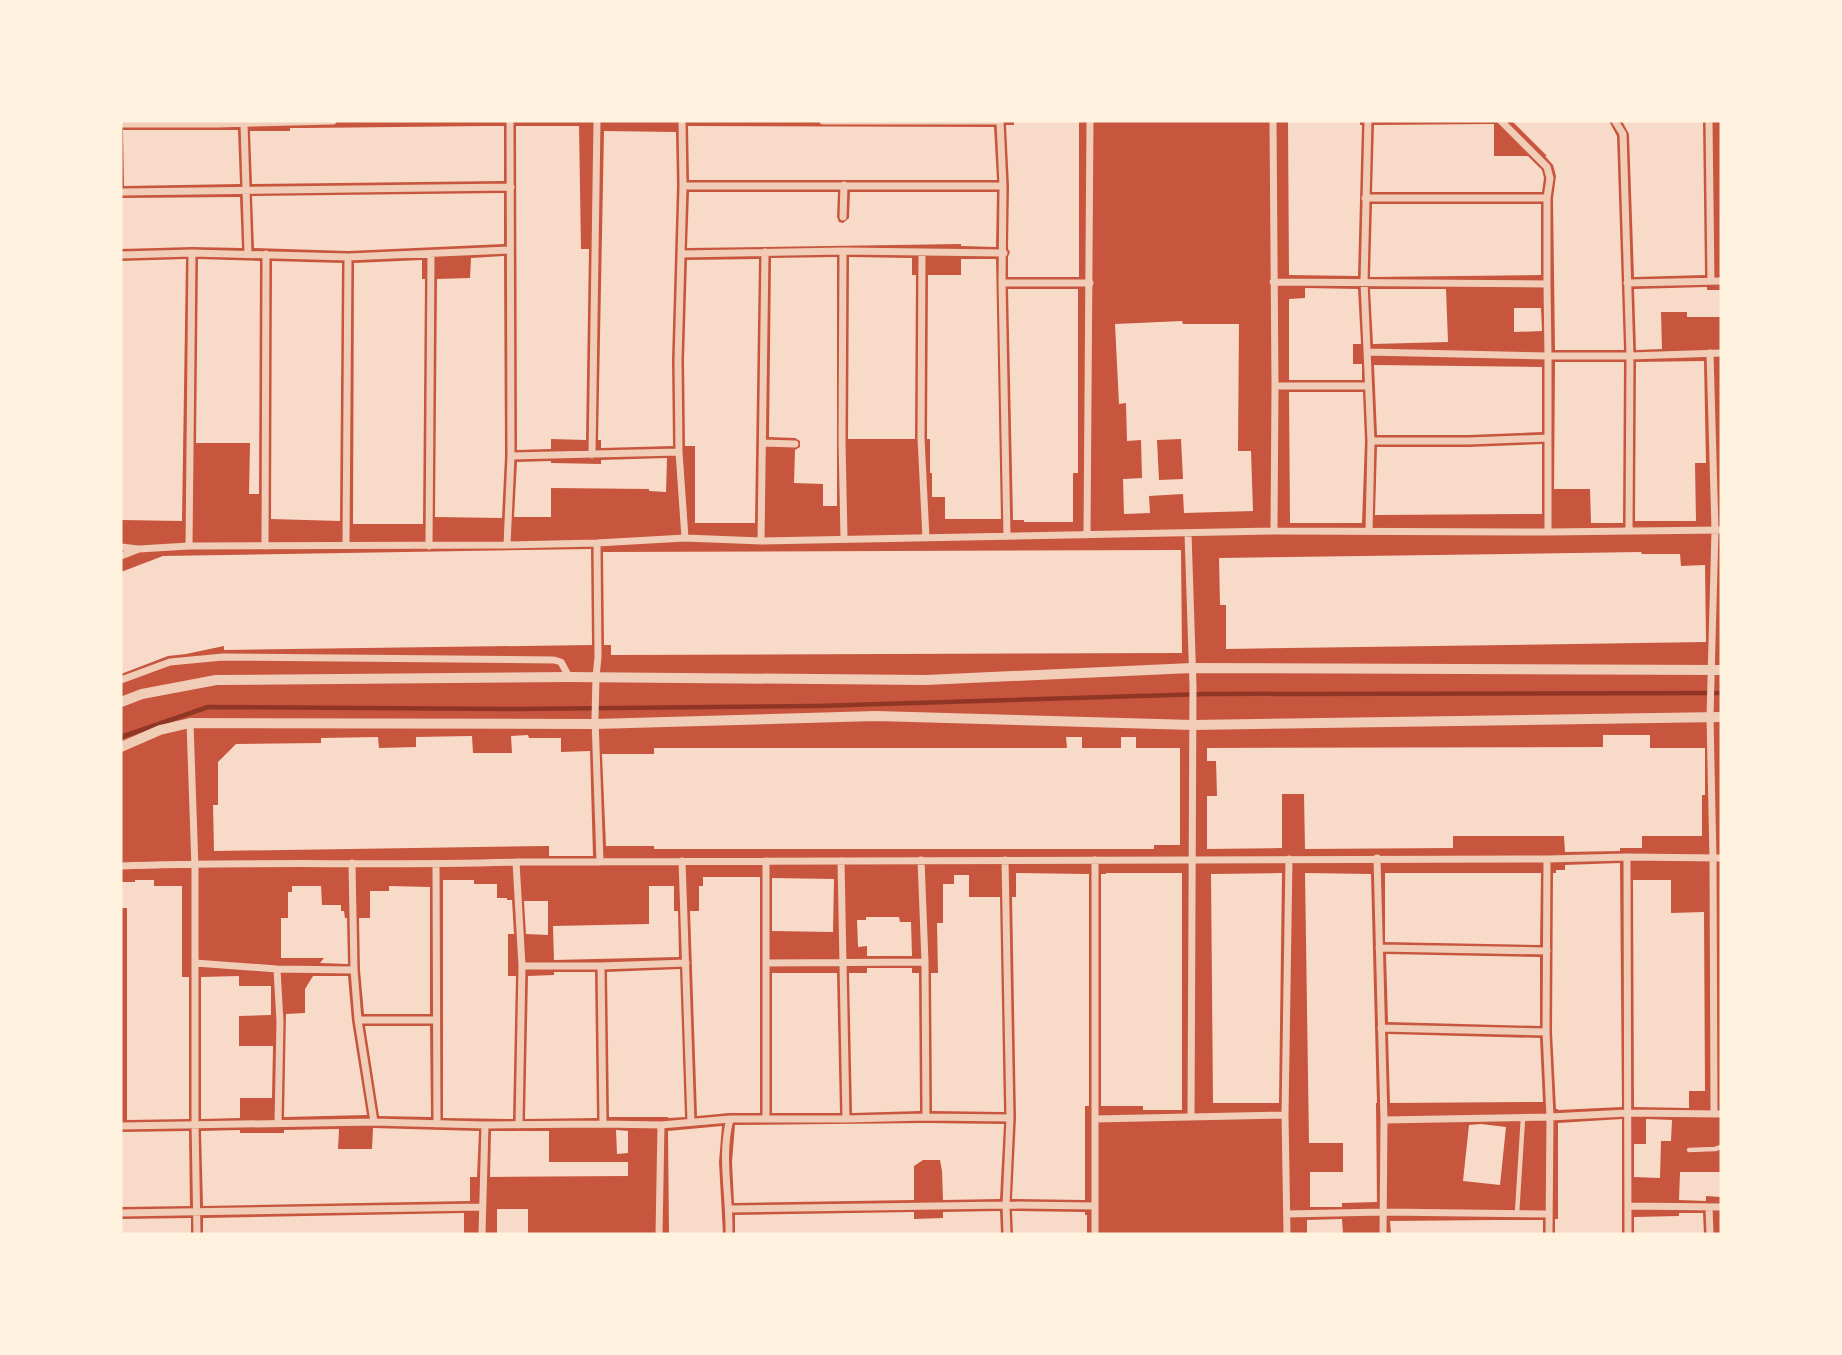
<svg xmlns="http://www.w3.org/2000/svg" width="1842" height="1355" font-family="Poppins,sans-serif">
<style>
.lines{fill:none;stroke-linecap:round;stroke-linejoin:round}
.stream{stroke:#8f3625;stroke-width:4.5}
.building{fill:#f7dbc8;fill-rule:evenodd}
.service{stroke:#f1ccb7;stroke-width:4.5}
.minor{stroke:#f1ccb7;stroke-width:7}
.tertiary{stroke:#f1ccb7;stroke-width:10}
</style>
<rect width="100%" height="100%" fill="#c8553d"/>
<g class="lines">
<path class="stream" d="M121,737L208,707L516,709L817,706L1206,694L1721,693"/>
</g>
<path class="building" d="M1014,121H1079V277H1008V257L1010,252L1008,249L1009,186L1006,125H1014Z
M1288,121H1360V125H1362L1358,276L1289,275Z
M1512,121H1609L1617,136L1624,350H1555L1553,198L1556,176L1553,165L1545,156H1547Z
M1622,121H1703L1705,275L1634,277L1629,134Z
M1494,124V156H1528L1542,170L1544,178L1542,192H1372L1374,125Z
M487,126H504V181L252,184L250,131H290V128H305Z
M516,126H579L581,249H589L586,440L551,439V449L517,450Z
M688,126L994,127L997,180H689Z
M123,130H238L240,184L124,186Z
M604,131L676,132L677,186L672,360L673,446L601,448V440H598Z
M689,192H838L837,217L839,222L843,223L849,218L850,192H997L996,247L961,246V244L687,248Z
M504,193V244L348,251L254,248L252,196Z
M240,197L242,248L192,247L121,249V198Z
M1372,204H1541V275L1370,277Z
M504,256L505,456L502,518L435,517L437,279L470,278L471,258Z
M837,257V506H823V484L794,483L795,450L800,447V441L795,438L769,437L771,258Z
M849,257L912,258V275H916L915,439H848Z
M186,259L182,521L121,520V261Z
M198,259L260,261L259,494H249L250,443H196Z
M759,259L755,523H695V446H685L684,360L687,260Z
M961,259H996L1001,519H945V497H932V473H930V439H927V438L928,275H961Z
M422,260V279H425L423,524H353L354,263Z
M272,261L342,263L340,521L271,519Z
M1707,287V290H1721V317H1687V312H1661L1662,349L1636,350L1634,289Z
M1305,288L1358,289L1361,344H1353V364H1362V380H1289V299L1305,298Z
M1008,289H1078V473H1073V522H1024V520H1013Z
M1370,289H1446L1448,342L1373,344Z
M1514,308H1541L1542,331L1514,332Z
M1182,321L1183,324H1239L1238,451H1251L1253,511L1184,513L1183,494L1149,496L1150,513L1124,514L1123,479L1142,478L1141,440L1127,441L1126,403L1119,404L1115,324ZM1181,439L1183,479L1159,480L1157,440Z
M1704,361L1706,463H1695L1696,521H1635L1636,362Z
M1555,362H1624L1623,523H1591L1590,489H1554Z
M1374,365L1542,367V432L1469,435H1377Z
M1289,392H1363L1365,441L1362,523H1290Z
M1542,444V514L1375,515L1377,447H1469Z
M667,458L666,492L649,491V489L551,488V517H514L517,462L551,461V463L601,464V460Z
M591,549L592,645L224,650V646L186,654L168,656L121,674V572L163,556Z
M1181,550L1182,653L611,655V645H604L603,552Z
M1641,552L1642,554H1680L1681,566L1705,565L1706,642L1226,649V605H1220L1219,558Z
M528,735L529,738H561V752L590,751L593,856H549V846L214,851L213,805H218V762L236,744L321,743V738L378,737L379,748L416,747V737L472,736L473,753H512L511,736Z
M1603,735H1650V748H1705V795H1702V836H1642V848H1620V851L1565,852L1564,836H1453V848L1305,849L1304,794H1282V848L1207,849V796H1217L1216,761H1207V748L1603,747Z
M1066,737H1082V748H1121V737H1136V748H1180V845H1154V849H654V846H606L602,754H654V748H1067Z
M1620,863L1622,1107L1558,1110V1109H1556L1552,1032L1553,873H1556V870H1565V865Z
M1016,873L1089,874V1106H1085V1200L1012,1199L1016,1118L1012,897H1016Z
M1106,873H1182V1110H1143V1106H1101V874H1106Z
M1282,873L1279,1103H1213L1211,874Z
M1305,873L1371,874L1377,1103H1376L1377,1202L1342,1203V1207H1310V1172H1343V1143H1309Z
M1385,873H1541L1540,945L1385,942Z
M954,875H969V897H1000L1004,1112L932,1111L931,973H938L937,923H943V884H954Z
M703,877H760V1113H729L697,1116L690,911H699V886H703Z
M772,878L834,879L833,932L772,931Z
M135,880H154V886H182V977H189V1119L127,1120V908H121V882H135Z
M443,880H474V884H497V898H507V900H512L514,934H508V976H516L513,1119L443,1118Z
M1633,880H1671V913L1704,912L1705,1091H1689V1108L1634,1107Z
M292,886H321L322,905H341V911H344L345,918H347L348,964L320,963L324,958H281V918H288V892H292Z
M389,886L430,887V1014H364L360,970L359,918H370V891H389Z
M649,886H674V911H678L679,957L554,960L553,926L649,924Z
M524,901H548V935L526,934Z
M866,917H899L900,922H911L912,956H867V946L858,947L857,920H866Z
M1386,954L1540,957V1026L1388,1022Z
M867,968H912V973H919L920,1111L852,1113L849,973H867Z
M680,969L685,1117L668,1118V1117H609L607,972Z
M554,972H595L597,1118L525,1119L528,976L554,975Z
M772,973H837L840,1113H772Z
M239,976V986H271V1015L239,1016V1046H273L272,1098H240V1118L201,1119V977Z
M313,976H348L352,1021L367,1115L284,1117L286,1014L305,1013V989Z
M365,1026H430L431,1117L379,1116Z
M1388,1034L1540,1038L1543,1102L1390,1103Z
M1622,1119V1234H1555V1219H1558V1123Z
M1646,1119L1672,1120L1671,1141H1661L1660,1178L1634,1177V1144H1646Z
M926,1123L1004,1124L1000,1199L943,1200L942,1171L940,1160H923L914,1166V1200L734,1203L732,1162L735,1125Z
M1481,1124L1506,1127L1500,1185L1463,1181L1469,1125Z
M722,1126L719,1162L723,1234H669L668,1131Z
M373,1128L479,1131L477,1177H470V1201L203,1206L201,1131L240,1130V1133H284V1130L339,1129L338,1149H372Z
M616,1130L628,1131V1153L617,1154Z
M189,1131L190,1206L121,1207V1132Z
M491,1131H549V1162H628V1176L490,1177Z
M1680,1172H1721V1197L1706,1196V1201L1679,1200Z
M497,1209H528V1234H497Z
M1000,1211L1001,1234H735V1215L914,1212V1219L943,1218V1212Z
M1012,1211L1085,1212V1215H1087V1234H1013Z
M464,1213V1234H203V1218Z
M1679,1213H1703L1704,1234H1634V1217L1679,1216Z
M191,1218V1234H121V1219Z
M1342,1219L1343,1234H1307V1220Z
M1496,1220H1543V1234H1391L1390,1221Z"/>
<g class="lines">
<path class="service" d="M1689,1150L1715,1149L1721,1147
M1517,1213L1523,1118"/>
<path class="minor" d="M682,121L683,186L678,360L679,452L685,538
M823,121H1000
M1000,121L1003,186L1002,283L1007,536
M1273,121L1275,386L1274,531
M1368,121L1364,282L1371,441L1369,531
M1501,121L1547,167L1550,178L1547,198V284L1548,356V532
M1615,121L1623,134L1630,356L1629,530
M1709,121L1711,281
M121,124H217L333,121
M244,124L248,254
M683,186H1003
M121,192L511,187
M1365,198H1547
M843,217L844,185
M843,251L842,441L844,538
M922,252L921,438L926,538
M682,254L843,251L1004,253
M121,255L192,253L348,257L509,250
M1273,282L1547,284
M1002,283H1090
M1627,283L1721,281
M1367,352L1548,356H1630L1721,353
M1710,353L1715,530L1710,717L1713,859L1714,1114
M1275,386H1367
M1371,441H1469L1548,438
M763,443L795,444
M592,455L597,121
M511,456L679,452
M1188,533L1193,686L1191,1117
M1087,535L1090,121
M761,541L765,252
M597,543L598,657L596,677L595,719L600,862
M346,545L348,257
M507,545L511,456L510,121
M189,546L192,253
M265,546L266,254
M429,546L431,255
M121,547L138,549
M121,556L139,549L189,546L507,545L597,543L685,538L761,541L1274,531L1548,532L1721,530
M121,680L170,662L223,657L554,660L561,662L569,677
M190,723L195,868V1124L197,1234
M1627,857L1628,1234
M1377,858L1384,1120L1383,1234
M1547,859L1546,1032L1550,1117L1549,1234
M921,860L925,962L926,1117
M1005,860L1010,1118L1006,1205L1007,1234
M1095,860V1234
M682,861L691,1122
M841,861L846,1119
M516,862L522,966L519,1125
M352,863L354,970L358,1020L374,1122
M436,864L437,1124
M121,866C252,861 384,866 516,862L1547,859L1627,857L1721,858
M1379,948L1547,951
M195,963L277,969L354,970
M766,963L925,962
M522,966H601L686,963
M601,966L603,1124
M277,969L280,1022L278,1122
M358,1020H436
M1381,1028L1546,1032
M766,1119V861
M1095,1119L1285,1115
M1384,1120L1550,1117L1627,1113L1721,1114
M121,1126L374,1122L485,1125L603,1124L661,1125L730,1119H846L926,1117L1010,1118
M1628,1206L1721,1207
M1709,1207L1710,1234
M730,1209L1006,1205L1095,1206
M121,1213L482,1207
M1287,1214L1384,1212L1548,1214
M482,1234L485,1125
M659,1234L661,1125
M729,1234C730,1196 720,1157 730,1119
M1287,1234L1285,1115L1289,859"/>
<path class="tertiary" d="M121,702L142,694L216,680L569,677L926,680L1192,668L1721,670
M121,747L160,730L190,723L595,724L876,716L1193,725L1721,717"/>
</g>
<rect width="1842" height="1355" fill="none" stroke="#fff3e0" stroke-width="245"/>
</svg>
